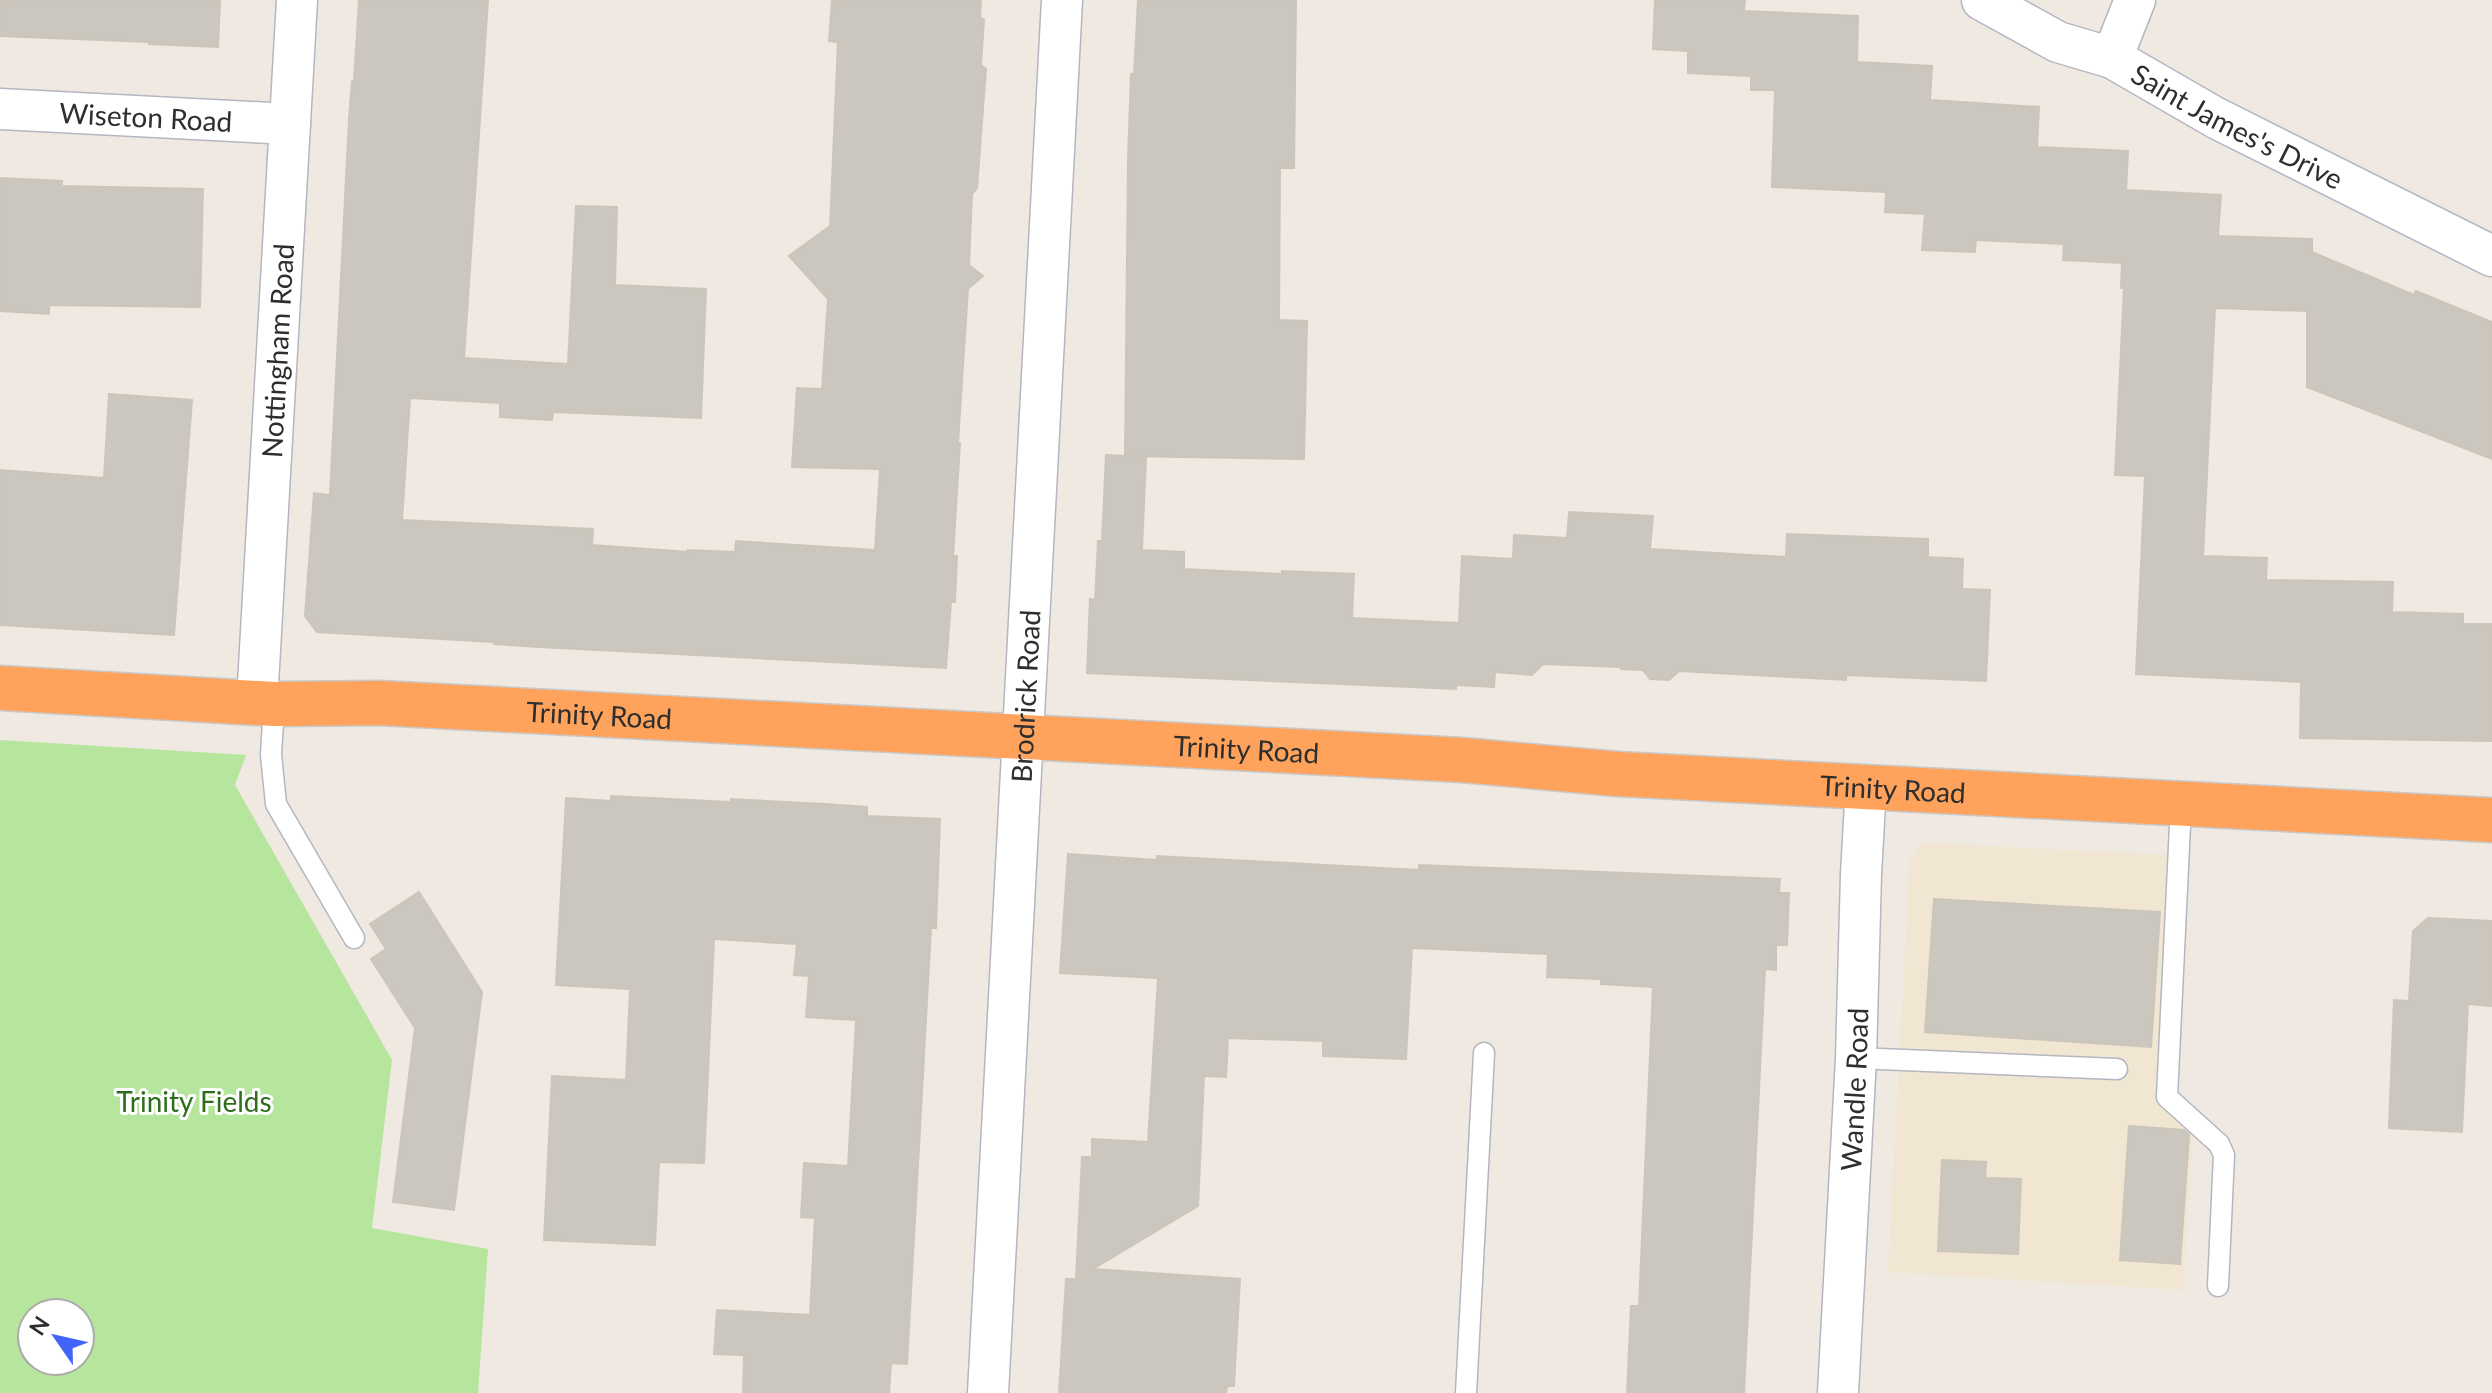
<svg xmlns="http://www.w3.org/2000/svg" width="2492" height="1393" font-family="Lato,sans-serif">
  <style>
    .education { fill: #f0e6d1 }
    .green { fill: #b6e59e; fill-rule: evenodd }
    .building { fill: #cbc7bf; stroke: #cbc5ba; stroke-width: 2 }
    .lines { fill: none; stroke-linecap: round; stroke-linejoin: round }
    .lane-casing { stroke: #b4b7c1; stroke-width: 23 }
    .street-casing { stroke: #b4b7c1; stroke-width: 43 }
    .highway-casing { stroke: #c9c9c9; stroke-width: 47 }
    .lane { stroke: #fff; stroke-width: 20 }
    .street { stroke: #fff; stroke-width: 40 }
    .highway { stroke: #ffa35c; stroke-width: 44 }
    .labels { text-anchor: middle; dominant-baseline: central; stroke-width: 6; stroke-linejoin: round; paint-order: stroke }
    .street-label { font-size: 28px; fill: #2e2e2e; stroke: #fff }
    .park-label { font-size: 28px; fill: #2c6e1b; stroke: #fff }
  </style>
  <rect width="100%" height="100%" fill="#efe9e1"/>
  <path class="education" d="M1927,843L2189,856L2176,1096L2193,1126L2183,1290L1888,1272L1910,859L1918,846Z"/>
  <path class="green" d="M0,740L246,755L235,785L392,1060L372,1228L488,1249L478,1393H0ZM32,1313H80V1361H32Z"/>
  <g class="building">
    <path d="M0,0H220L218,47L149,44V42L0,36Z"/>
    <path d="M359,0H488L464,358L568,364L576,206L617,207L615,285L706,289L701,418L553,412L552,420L500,417V403L410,398L402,520L593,529L592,545L689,552L688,550L735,552L736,541L875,550L880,469L792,467L797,388L822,389L828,299L789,256L830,226L838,42L829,41L832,0H981L980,17L984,20L981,65L986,69L977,188L972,194L969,265L983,276L968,289L958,443H960L953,556H957L955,602H951L946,668L539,647L494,644V642L317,632L305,616L314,493L330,495L349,119L352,81H354Z"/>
    <path d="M1138,0H1296L1294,168H1280L1279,320L1307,321L1304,459L1125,456L1128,159L1131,74H1134Z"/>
    <path d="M1655,0H1745L1744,11L1858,16L1857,62L1932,66L1930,100L2039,107L2037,147L2128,151L2126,190L2221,195L2218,236L2312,239V252L2414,295L2416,291L2492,322V459L2307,387V311L2215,308L2203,556L2267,558L2266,580L2393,582L2392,612L2463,614V624H2492V741L2300,738L2301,682L2136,674L2145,476L2115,475L2124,288H2121L2122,263L2063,260L2064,244L1976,240L1975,252L1922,250L1925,214L1885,212L1886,192L1772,187L1775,90H1751V76L1688,73V51L1653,49Z"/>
    <path d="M0,178L62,181V186L203,189L200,307L49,305V314L0,311Z"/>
    <path d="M109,394L192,400L174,635L0,625V470L104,478Z"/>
    <path d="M1106,455L1146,457L1142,550L1184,552V569L1282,574V571L1354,574L1352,618L1459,623L1462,556L1513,559L1514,535L1567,538L1569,512L1653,516L1650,549L1786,557L1787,534L1928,539V557L1963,559L1962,589L1990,590L1986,681L1846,675V680L1679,671L1669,680L1650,679L1643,670L1621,669V667L1543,664L1532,675L1495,672L1494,687L1456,685V689L1087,673L1090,599L1095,600L1098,541H1102Z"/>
    <path d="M611,796L730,802L731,799L825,804L867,807V816L940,819L936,928H931L907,1364L891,1363L889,1393H743L744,1355L714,1354L717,1310L810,1315L815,1218L801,1217L804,1163L848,1166L856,1020L806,1017L809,976L794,975L797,944L714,939L704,1163L659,1162L655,1245L544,1240L552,1076L626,1080L630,989L556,985L566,798L611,801Z"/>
    <path d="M1068,854L1157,860V856L1419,870V865L1780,879L1779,893H1789L1787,945H1776V970L1765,969L1744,1393H1627L1631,1306H1639L1653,987L1601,984V979L1547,977L1548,954L1412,948L1406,1059L1323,1056V1041L1228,1038L1226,1077L1204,1076L1198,1206L1093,1269L1240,1279L1234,1386H1227L1226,1393H1059L1066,1279H1076L1082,1157H1092V1139L1148,1142L1158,978L1060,973Z"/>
    <path d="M419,892L482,992L454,1210L393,1202L415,1028L371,959L386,949L370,924Z"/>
    <path d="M1934,899L2160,912L2151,1047L1925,1032Z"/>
    <path d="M2428,918L2492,921V1006L2468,1004L2462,1132L2389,1128L2394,1000L2409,1001L2413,931Z"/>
    <path d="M2129,1126L2184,1130L2189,1135L2180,1264L2120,1260Z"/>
    <path d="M1942,1160L1986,1162L1985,1178L2021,1179L2018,1254L1938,1251Z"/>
  </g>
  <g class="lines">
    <g class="lane-casing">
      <g id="lane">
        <path d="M274,704L271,755L276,804L354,938"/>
        <path d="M2181,804L2167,1097L2219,1144L2224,1155L2218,1286"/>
        <path d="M1856,1058L2117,1069"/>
        <path d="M1466,1393L1484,1053"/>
      </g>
    </g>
    <g class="street-casing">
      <g id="street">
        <path id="s1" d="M1982,0L2058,42L2112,58L2216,118L2492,256"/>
        <path d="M2112,58L2135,0"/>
        <path id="s2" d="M0,109L290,124"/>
        <path id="s3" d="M257,702L297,0"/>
        <path id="s4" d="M988,1393L1062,0"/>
        <path id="s5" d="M1838,1393L1856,1058L1861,874L1866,786"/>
      </g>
    </g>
    <g class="highway-casing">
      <g id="highway">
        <path id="s6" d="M0,688L274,704L380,703L1462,760L1618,774L2492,820"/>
      </g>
    </g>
    <use href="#lane" class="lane"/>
    <use href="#street" class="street"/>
    <use href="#highway" class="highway"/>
  </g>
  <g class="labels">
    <g class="street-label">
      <text stroke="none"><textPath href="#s2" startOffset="146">Wiseton Road</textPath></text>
      <text stroke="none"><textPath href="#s1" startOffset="286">Saint James's Drive</textPath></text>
      <text stroke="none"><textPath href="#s3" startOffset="352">Nottingham Road</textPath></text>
      <text stroke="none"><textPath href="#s4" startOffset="698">Brodrick Road</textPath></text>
      <text stroke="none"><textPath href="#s6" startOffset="600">Trinity Road</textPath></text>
      <text stroke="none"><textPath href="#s6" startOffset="1248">Trinity Road</textPath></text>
      <text stroke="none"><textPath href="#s6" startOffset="1896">Trinity Road</textPath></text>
      <text stroke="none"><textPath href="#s5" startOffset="304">Wandle Road</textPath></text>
    </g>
    <g class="park-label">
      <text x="194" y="1101">Trinity Fields</text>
    </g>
  </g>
  <g transform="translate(56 1337) rotate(304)"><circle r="38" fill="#ffffff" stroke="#ababab" stroke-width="2"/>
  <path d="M0-6L14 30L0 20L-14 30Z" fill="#4264fb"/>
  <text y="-12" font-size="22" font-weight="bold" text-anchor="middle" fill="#2e2e2e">N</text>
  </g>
</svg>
